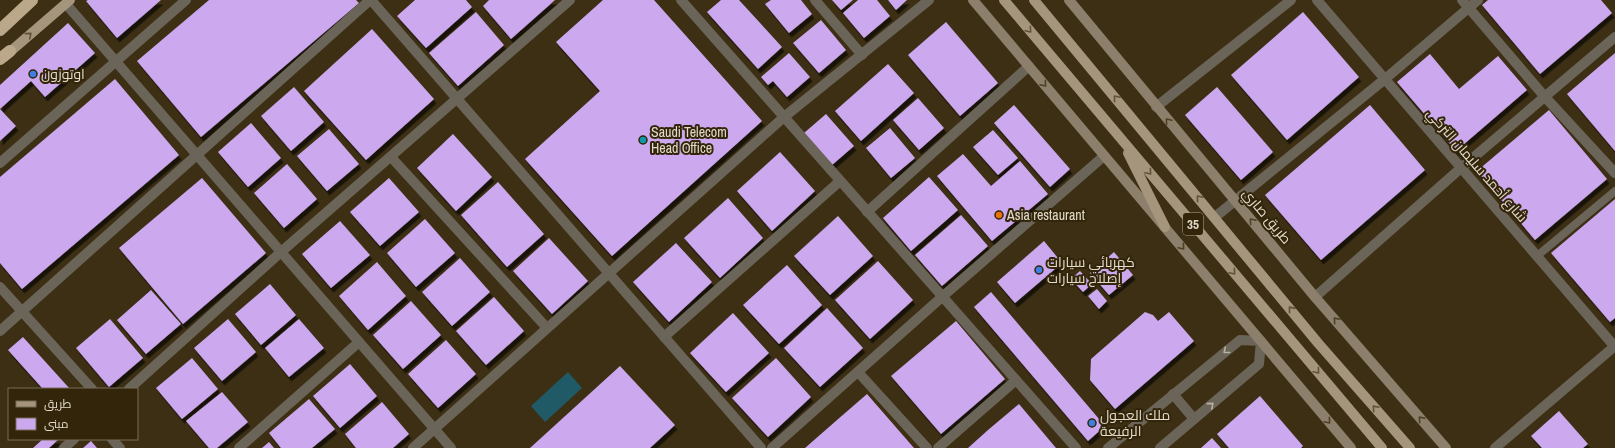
<svg xmlns="http://www.w3.org/2000/svg" width="1615" height="448" font-family="'Archivo Narrow',Cairo,sans-serif">
  <style>
    .water { fill: #205a67 }
    .building { fill: #cca8ee; filter: url(#shadow) }
    .lines { fill: none; stroke-linecap: round; stroke-linejoin: round }
    .service { stroke: #6b6458; stroke-width: 8 }
    .minor { stroke: #6b6458; stroke-width: 10 }
    .tertiary { stroke: #6b6458; stroke-width: 10 }
    .secondary { stroke: #8c806d; stroke-width: 10 }
    .primary { stroke: #a5957d; stroke-width: 10 }
    .motorway { stroke: #bba88b; stroke-width: 12 }
    .oneway { stroke: #605238 }
    .oneway2 { stroke: #4d4028 }
    .oneway3 { stroke: #b8b1a2 }
    .shop-dot { fill: #3f7fe0; stroke: #32250a; stroke-width: 1.5 }
    .culture-dot { fill: #0f9aa8; stroke: #32250a; stroke-width: 1.5 }
    .food-dot { fill: #e8710a; stroke: #32250a; stroke-width: 1.5 }
    .labels { text-anchor: middle; dominant-baseline: central; stroke-width: 4; stroke-linejoin: round; paint-order: stroke }
    .shield { fill: #32250a; stroke: #ada490; stroke-width: 1 }
    .shield-label { font-size: 13px; font-weight: bold; fill: #e2daca }
    .poi-label { font-size: 14px; fill: #e2daca; stroke: #32250a; text-anchor: start }
    .street-label { font-size: 14px; fill: #e2daca; stroke: #32250a }
  </style>
  <defs>
    <filter id="shadow"><feDropShadow dx="2.5" dy="4.5" stdDeviation="0" flood-color="#0009"/></filter>
  </defs>
  <rect width="100%" height="100%" fill="#3d2f14"/>
  <path class="water" d="M568,372L582,388L545,422L531,406Z"/>
  <g class="building">
    <path d="M88,0H161L117,38L86,1Z"/>
    <path d="M209,0H356L359,3L201,137L137,61Z"/>
    <path d="M415,0H466L472,7L426,48L397,16Z"/>
    <path d="M489,0H555L511,39L483,6Z"/>
    <path d="M603,0H654L762,121L612,256L525,159L600,91L556,42Z"/>
    <path d="M721,0H739L782,47L758,69L707,12Z"/>
    <path d="M771,0H801L812,14L789,33L765,4Z"/>
    <path d="M832,0H853L841,10Z"/>
    <path d="M858,0H877L890,16L864,38L843,13Z"/>
    <path d="M888,0H907L896,10Z"/>
    <path d="M1488,0H1601L1612,13L1540,74L1482,5Z"/>
    <path d="M476,12L504,45L458,86L429,53Z"/>
    <path d="M1303,12L1359,77L1287,140L1231,75Z"/>
    <path d="M821,20L846,50L819,73L793,43Z"/>
    <path d="M946,22L998,83L960,116L908,55Z"/>
    <path d="M68,23L95,53L45,97L31,81L0,109L16,126L0,141V85Z"/>
    <path d="M372,29L434,99L366,160L304,91Z"/>
    <path d="M789,53L810,77L787,97L773,81L768,85L761,77Z"/>
    <path d="M1615,53V151L1567,94Z"/>
    <path d="M1430,54L1459,89L1498,56L1527,90L1456,151L1397,82Z"/>
    <path d="M888,64L914,93L861,141L835,111Z"/>
    <path d="M115,79L179,155L22,289L0,263V177Z"/>
    <path d="M294,87L324,122L291,151L261,116Z"/>
    <path d="M1217,87L1273,152L1241,180L1185,115Z"/>
    <path d="M918,98L944,128L919,150L893,120Z"/>
    <path d="M1014,105L1070,169L1050,187L994,123Z"/>
    <path d="M1370,105L1425,170L1321,260L1265,195Z"/>
    <path d="M1549,110L1607,179L1535,240L1477,171Z"/>
    <path d="M826,114L854,146L832,165L804,133Z"/>
    <path d="M251,123L281,158L248,187L218,152Z"/>
    <path d="M890,128L915,158L891,178L866,148Z"/>
    <path d="M329,129L359,164L327,191L297,156Z"/>
    <path d="M993,130L1018,158L998,175L973,147Z"/>
    <path d="M453,134L492,177L456,211L417,168Z"/>
    <path d="M780,152L815,191L772,231L737,191Z"/>
    <path d="M963,154L991,186L1020,161L1048,194L992,241L937,176Z"/>
    <path d="M287,164L317,199L284,228L254,193Z"/>
    <path d="M929,177L958,210L911,251L883,218Z"/>
    <path d="M202,178L266,253L183,324L119,248Z"/>
    <path d="M389,178L419,212L380,246L350,212Z"/>
    <path d="M498,182L544,234L507,267L461,215Z"/>
    <path d="M728,198L763,238L720,278L684,238Z"/>
    <path d="M1615,199V318L1610,322L1551,253Z"/>
    <path d="M961,215L988,246L942,286L915,255Z"/>
    <path d="M838,216L873,256L830,295L794,256Z"/>
    <path d="M425,219L455,253L416,287L387,253Z"/>
    <path d="M340,221L370,255L331,288L302,254Z"/>
    <path d="M549,238L588,281L552,314L513,271Z"/>
    <path d="M1044,241L1062,263L1015,303L997,282Z"/>
    <path d="M676,243L712,282L669,322L633,282Z"/>
    <path d="M1114,252L1133,275L1109,295L1090,273Z"/>
    <path d="M460,258L490,292L452,326L422,292Z"/>
    <path d="M878,261L913,300L870,339L835,300Z"/>
    <path d="M377,262L406,296L368,330L339,296Z"/>
    <path d="M787,265L822,305L779,344L743,305Z"/>
    <path d="M1080,271L1092,284L1083,292L1071,279Z"/>
    <path d="M270,284L296,315L261,345L235,314Z"/>
    <path d="M1097,289L1107,301L1099,309L1088,296Z"/>
    <path d="M151,290L181,324L146,354L117,320Z"/>
    <path d="M991,292L1105,426L1088,441L974,307Z"/>
    <path d="M494,297L524,331L486,365L456,331Z"/>
    <path d="M411,301L441,335L403,369L373,335Z"/>
    <path d="M827,308L863,348L820,387L784,348Z"/>
    <path d="M1145,312L1153,315L1158,321L1169,312L1194,341L1115,409L1090,380L1091,359Z"/>
    <path d="M733,313L769,353L726,392L690,353Z"/>
    <path d="M110,319L143,358L109,387L76,348Z"/>
    <path d="M228,319L256,352L222,381L194,348Z"/>
    <path d="M299,319L324,348L289,377L265,348Z"/>
    <path d="M956,321L1005,379L941,434L891,376Z"/>
    <path d="M23,337L70,389H43L8,350Z"/>
    <path d="M446,340L476,374L438,408L408,374Z"/>
    <path d="M192,358L218,389L182,419L156,388Z"/>
    <path d="M776,358L811,397L768,437L732,398Z"/>
    <path d="M350,364L377,396L340,428L313,396Z"/>
    <path d="M620,366L675,425L650,448H530Z"/>
    <path d="M222,392L248,422L217,448H209L186,421Z"/>
    <path d="M867,394L914,448H805L837,420Z"/>
    <path d="M1260,396L1303,446L1301,448H1229L1217,434Z"/>
    <path d="M309,399L335,429L312,448H281L269,433Z"/>
    <path d="M382,402L409,434L393,448H356L345,434Z"/>
    <path d="M1019,404L1056,448H968L988,430Z"/>
    <path d="M1559,411L1588,444L1583,448H1542L1531,436Z"/>
    <path d="M1212,438L1221,448H1201Z"/>
    <path d="M43,439H59L49,448H33Z"/>
    <path d="M91,441L97,448H83Z"/>
    <path d="M269,442L274,448H262Z"/>
  </g>
  <g class="lines">
    <path class="service" d="M1537,256L1615,191"/>
    <g class="minor">
      <path d="M371,0L761,448"/>
      <path d="M681,0L1076,448"/>
      <path d="M815,0L862,55"/>
      <path d="M1317,0L1615,347"/>
      <path d="M1462,0L1545,97L1615,173"/>
      <path d="M66,4L451,448"/>
      <path d="M1156,107L1291,0"/>
      <path d="M391,157L547,328"/>
      <path d="M0,163L186,0"/>
      <path d="M867,212L1029,66"/>
      <path d="M1215,217L1385,79L1478,0"/>
      <path d="M0,287L92,389"/>
      <path d="M1315,297L1461,168L1615,37"/>
      <path d="M0,331L370,0"/>
      <path d="M664,337L840,181"/>
      <path d="M858,372L927,448"/>
      <path d="M129,389L281,252L570,0"/>
      <path d="M112,439L120,448"/>
      <path d="M64,448L74,439"/>
      <path d="M239,448L359,342"/>
      <path d="M413,448L784,117L929,0"/>
      <path d="M772,448L942,297L1104,156"/>
      <path d="M938,448L1016,380"/>
      <path d="M1495,448L1615,346"/>
    </g>
    <g class="tertiary">
      <path d="M1173,394L1194,419"/>
      <path d="M1108,448L1240,340L1261,341L1259,364L1160,448"/>
    </g>
    <g class="secondary">
      <path d="M973,0L1351,448"/>
      <path d="M1069,0L1315,297L1446,448"/>
    </g>
    <g class="primary">
      <path d="M1004,0L1382,448"/>
      <path d="M1034,0L1318,343L1410,448"/>
      <path d="M4,57L70,0"/>
      <path d="M1128,153L1165,227"/>
    </g>
    <g class="motorway">
      <path d="M0,30L32,0"/>
      <path d="M0,59L10,51"/>
    </g>
  </g>
  <defs><path id="oneway-chevron" d="M-2-3.5L2.5 0L-2 3.5" fill="none" stroke-width="1.6" stroke-linecap="round" stroke-linejoin="round"/></defs>
  <g class="oneway">
    <use href="#oneway-chevron" transform="translate(1029 30) rotate(50)"/>
    <use href="#oneway-chevron" transform="translate(29 35) rotate(-41)"/>
    <use href="#oneway-chevron" transform="translate(1116 98) rotate(-130)"/>
    <use href="#oneway-chevron" transform="translate(1149 172) rotate(50)"/>
    <use href="#oneway-chevron" transform="translate(1199 198) rotate(-130)"/>
    <use href="#oneway-chevron" transform="translate(1233 272) rotate(50)"/>
    <use href="#oneway-chevron" transform="translate(1291 309) rotate(-129)"/>
    <use href="#oneway-chevron" transform="translate(1317 371) rotate(50)"/>
    <use href="#oneway-chevron" transform="translate(1375 408) rotate(-131)"/>
  </g>
  <g class="oneway2">
    <use href="#oneway-chevron" transform="translate(1044 84) rotate(50)"/>
    <use href="#oneway-chevron" transform="translate(1168 121) rotate(-130)"/>
    <use href="#oneway-chevron" transform="translate(1252 221) rotate(-130)"/>
    <use href="#oneway-chevron" transform="translate(1182 247) rotate(50)"/>
    <use href="#oneway-chevron" transform="translate(1336 320) rotate(-131)"/>
    <use href="#oneway-chevron" transform="translate(1421 419) rotate(-131)"/>
    <use href="#oneway-chevron" transform="translate(1328 421) rotate(50)"/>
  </g>
  <g class="oneway3">
    <use href="#oneway-chevron" transform="translate(1226 351) rotate(141)"/>
    <use href="#oneway-chevron" transform="translate(1211 405) rotate(-40)"/>
  </g>
  <g class="shop-dot">
    <circle cx="33" cy="74" r="4"/>
    <circle cx="1039" cy="270" r="4"/>
    <circle cx="1092" cy="423" r="4"/>
  </g>
  <circle class="culture-dot" cx="643" cy="140" r="4"/>
  <circle class="food-dot" cx="999" cy="215" r="4"/>
  <g class="labels">
    <rect class="shield" x="1183" y="213" width="20" height="22" rx="3"/>
    <g class="shield-label">
      <text x="1193" y="224">35</text>
    </g>
    <g class="poi-label">
      <text x="41" y="74">اوتوزون</text>
      <text x="651" y="132">Saudi Telecom<tspan x="651" dy="16">Head Office</tspan></text>
      <text x="1007" y="215">Asia restaurant</text>
      <text x="1047" y="262">كهربائي سيارات<tspan x="1047" dy="16">إصلاح سيارات</tspan></text>
      <text x="1100" y="415">ملك العجول<tspan x="1100" dy="16">الرفيعة</tspan></text>
    </g>
    <g class="street-label">
      <text transform="translate(1477 165) rotate(49)">شارع أحمد سليمان التركي</text>
      <text transform="translate(1267 216) rotate(50)">طريق صاري</text>
    </g>
  </g>
  <rect x="8" y="388" width="130" height="52" fill="#32250a" stroke="#786d57"/>
  <rect x="16" y="401" width="20" height="6" fill="#a5957d" stroke="#786d57"/>
  <text x="44" y="408" font-size="12" fill="#e2daca">طريق</text>
  <rect x="16" y="418" width="20" height="12" fill="#cca8ee" stroke="#786d57"/>
  <text x="44" y="428" font-size="12" fill="#e2daca">مبنى</text>
</svg>
